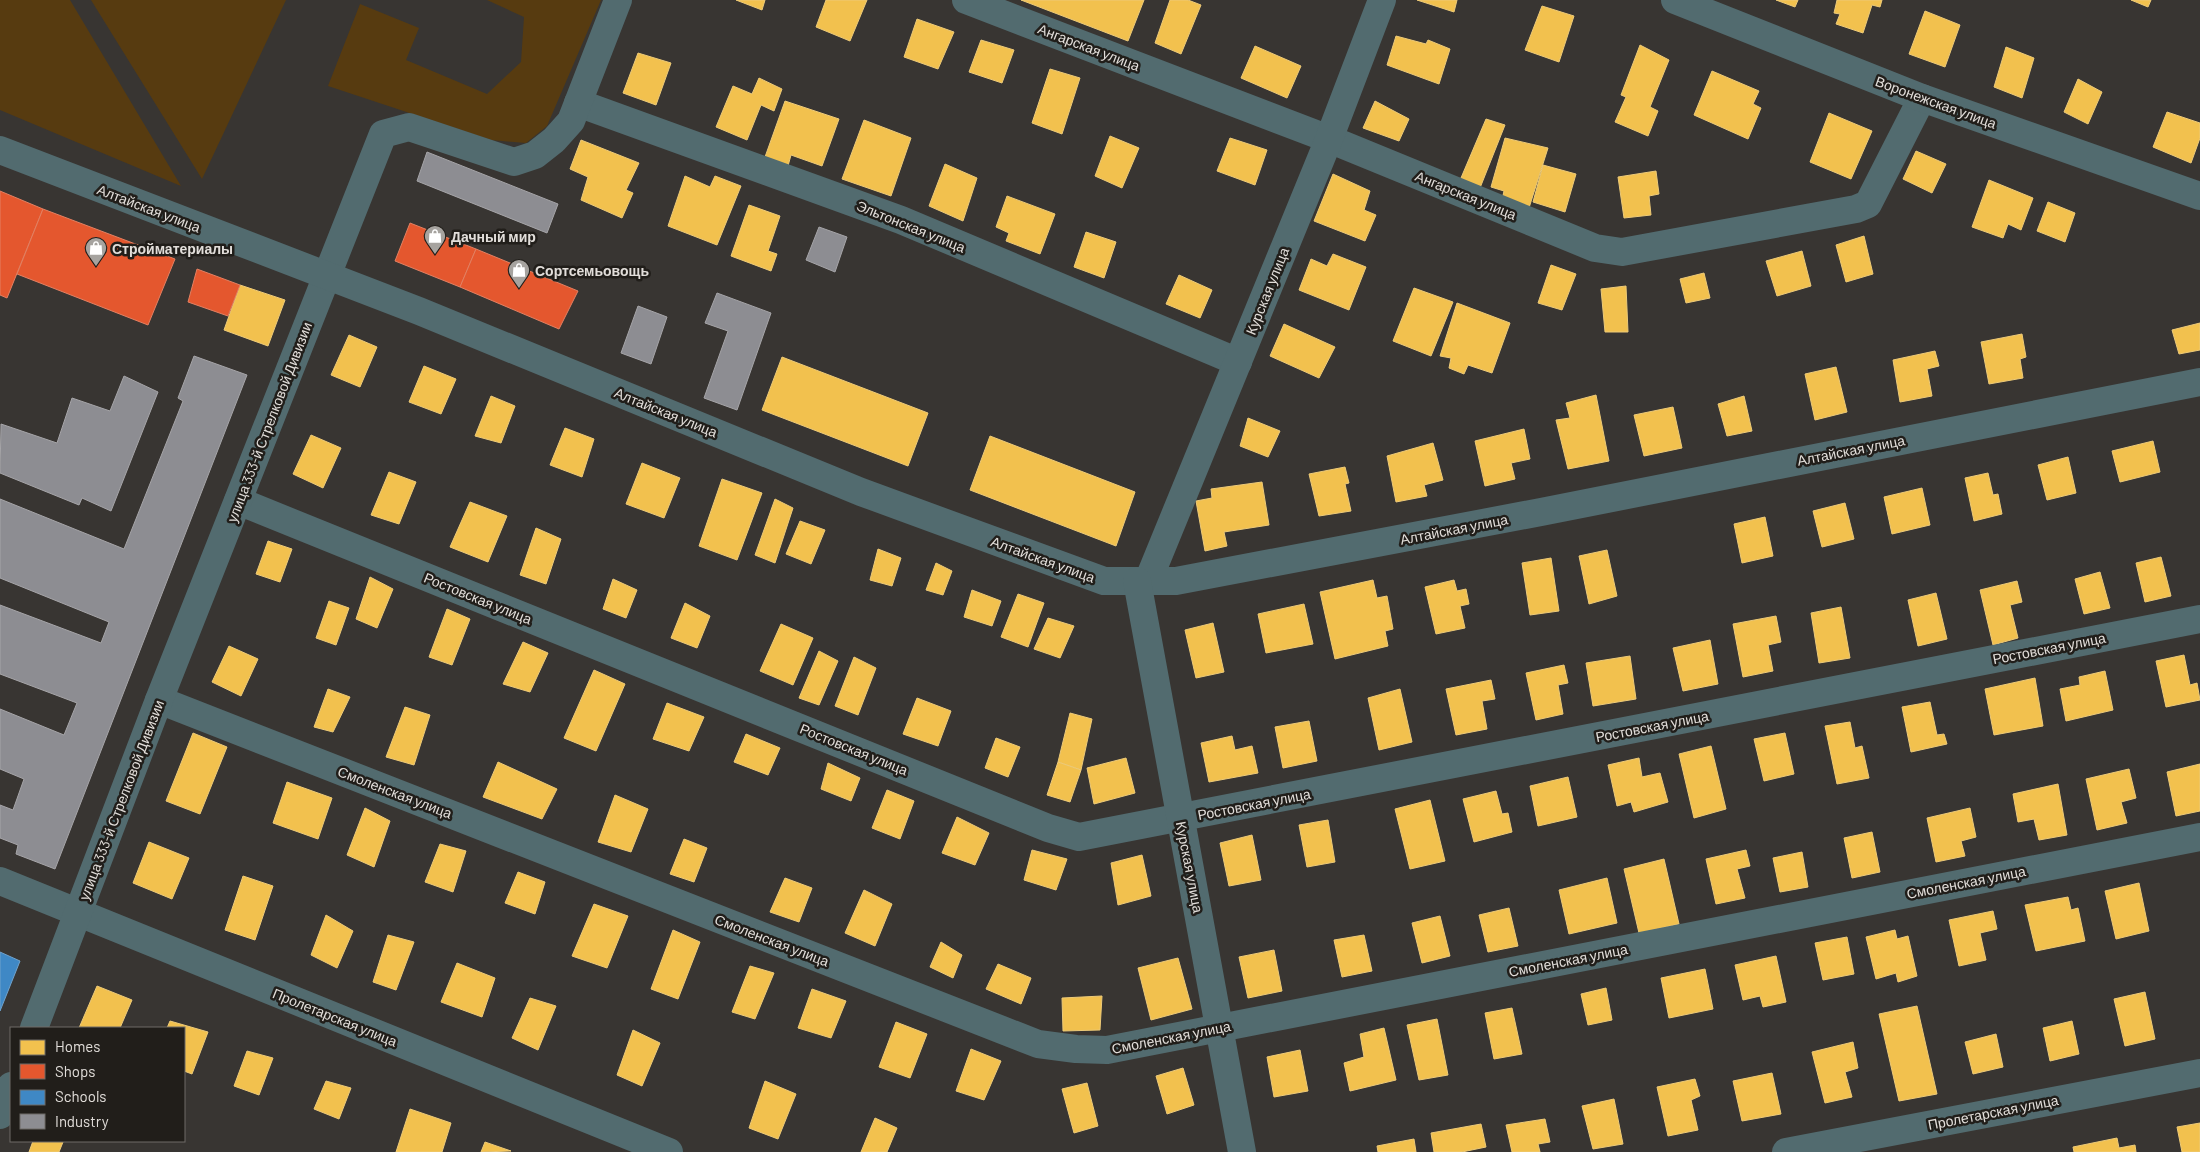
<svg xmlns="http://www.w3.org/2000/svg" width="2200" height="1152" font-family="Barlow,sans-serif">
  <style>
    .green { fill: #573b10 }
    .homes { fill: #f2c14e; stroke: #edca78 }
    .shops { fill: #e4572e; stroke: #e38062 }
    .schools { fill: #3f88c5; stroke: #70a2cb }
    .industry { fill: #8d8d92; stroke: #a6a5a8 }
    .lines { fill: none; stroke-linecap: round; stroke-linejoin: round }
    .minor { stroke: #526b6f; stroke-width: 28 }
    .tertiary { stroke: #526b6f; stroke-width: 28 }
    .labels { text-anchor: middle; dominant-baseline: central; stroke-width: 5; stroke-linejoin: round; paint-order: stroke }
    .street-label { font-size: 14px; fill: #e2deda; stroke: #211e1a }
    .poi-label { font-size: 14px; font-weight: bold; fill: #e2deda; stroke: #211e1a; text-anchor: start }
  </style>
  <rect width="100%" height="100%" fill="#383532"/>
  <g class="green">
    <path d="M0,0H70L181,186L0,110Z"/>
    <path d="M91,0H286L202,179Z"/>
    <path d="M487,0H601L547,126L526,143L491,140L328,86L360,4L419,28L406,60L487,94L521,62L524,17Z"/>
  </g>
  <g class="homes">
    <path d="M736,0H765L762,10Z"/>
    <path d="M826,0H867L850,41L816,27Z"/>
    <path d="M1021,0H1144L1128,41Z"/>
    <path d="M1170,0H1188L1201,5L1181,54L1155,43Z"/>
    <path d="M1417,0H1457L1454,12Z"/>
    <path d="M1776,0H1798L1795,7Z"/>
    <path d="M1837,0H1882L1880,7L1872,5L1863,33L1836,24L1840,14L1834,13Z"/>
    <path d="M2131,0H2151L2148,7Z"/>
    <path d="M1542,6L1574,16L1559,62L1525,50Z"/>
    <path d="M1925,11L1960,25L1945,67L1909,54Z"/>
    <path d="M917,19L954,32L938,69L904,57Z"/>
    <path d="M1396,36L1426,44L1428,40L1450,49L1439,84L1387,65Z"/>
    <path d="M981,40L1014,50L1002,83L969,72Z"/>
    <path d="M1640,45L1669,60L1650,107L1658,111L1648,136L1615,122L1626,97L1621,95Z"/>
    <path d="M1255,46L1301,66L1287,98L1241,78Z"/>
    <path d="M2006,47L2034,58L2022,98L1994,87Z"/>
    <path d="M638,53L671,63L656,105L623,93Z"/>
    <path d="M1050,69L1080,78L1062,134L1032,123Z"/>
    <path d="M1712,71L1759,91L1753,104L1761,108L1748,139L1694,115Z"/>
    <path d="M759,78L782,89L774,111L761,105L747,140L716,127L733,86L752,94Z"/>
    <path d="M2078,79L2102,92L2088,124L2064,112Z"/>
    <path d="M785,101L839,119L822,166L791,155L788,166L765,157Z"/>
    <path d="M1375,101L1409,119L1399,141L1363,128Z"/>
    <path d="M2167,112L2200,123V138L2191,163L2153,147Z"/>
    <path d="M1829,113L1872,131L1851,179L1810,162Z"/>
    <path d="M1486,119L1505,125L1478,193L1458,185Z"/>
    <path d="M864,120L911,138L891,196L842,179Z"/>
    <path d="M1110,136L1139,148L1122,188L1095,176Z"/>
    <path d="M1230,138L1267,150L1255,185L1217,171Z"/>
    <path d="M1505,138L1548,148L1528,211L1501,204L1504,191L1491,187Z"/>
    <path d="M581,140L639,163L626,190L633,193L622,218L581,200L588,177L570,169Z"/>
    <path d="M1916,151L1946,164L1932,193L1903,179Z"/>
    <path d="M945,164L977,178L963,221L929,206Z"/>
    <path d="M1543,165L1576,174L1565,212L1533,202Z"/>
    <path d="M1656,171L1659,194L1649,196L1651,215L1624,218L1618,177Z"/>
    <path d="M1333,174L1370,191L1364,210L1376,215L1365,241L1314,221Z"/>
    <path d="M685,176L710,187L715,176L741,186L717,245L668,226Z"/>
    <path d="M1989,180L2033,198L2021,230L2008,224L2003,238L1972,227Z"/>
    <path d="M1007,196L1055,214L1040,254L1006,241L1009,233L996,227Z"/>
    <path d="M2048,202L2075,213L2065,242L2037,231Z"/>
    <path d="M749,205L780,216L768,251L777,254L771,271L731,256Z"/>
    <path d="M1086,232L1116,242L1104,278L1074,267Z"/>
    <path d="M1864,236L1873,274L1846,282L1836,245Z"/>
    <path d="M1802,251L1811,286L1777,296L1766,261Z"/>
    <path d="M1333,254L1366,267L1349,310L1299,290L1311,259L1327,266Z"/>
    <path d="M1551,265L1576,274L1562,310L1538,303Z"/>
    <path d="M1704,273L1710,298L1686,303L1680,279Z"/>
    <path d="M1179,275L1212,290L1200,318L1166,304Z"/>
    <path d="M240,285L285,300L268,346L224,330Z"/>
    <path d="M1626,286L1628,332H1605L1601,289Z"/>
    <path d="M1414,288L1453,302L1431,356L1393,341Z"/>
    <path d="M1457,303L1510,323L1492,373L1468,365L1464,374L1449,368L1451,358L1440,356Z"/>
    <path d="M2200,323V350L2179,354L2172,330Z"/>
    <path d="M1284,324L1335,347L1319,378L1270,356Z"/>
    <path d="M2022,334L2026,357L2020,359L2023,378L1989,384L1981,342Z"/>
    <path d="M349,335L377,347L360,387L331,375Z"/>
    <path d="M1935,351L1939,366L1927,369L1932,396L1900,402L1893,360Z"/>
    <path d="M782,357L928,413L908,466L762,410Z"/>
    <path d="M424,366L456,379L441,414L409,402Z"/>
    <path d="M1836,367L1847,412L1815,420L1805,374Z"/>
    <path d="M1596,395L1609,461L1568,469L1556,420L1570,418L1566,403Z"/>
    <path d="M491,396L515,406L501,443L475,436Z"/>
    <path d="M1744,396L1752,431L1727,436L1718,404Z"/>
    <path d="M1673,407L1682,448L1644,456L1634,415Z"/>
    <path d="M1248,418L1280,431L1268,457L1240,446Z"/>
    <path d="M565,428L594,439L582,477L550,465Z"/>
    <path d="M1524,429L1530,459L1511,463L1515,479L1485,486L1475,441Z"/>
    <path d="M311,435L341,448L323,488L293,474Z"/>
    <path d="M990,436L1135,492L1116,546L970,490Z"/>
    <path d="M2153,441L2160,472L2120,482L2112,451Z"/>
    <path d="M1433,443L1443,480L1424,485L1427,496L1396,502L1387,456Z"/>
    <path d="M2068,457L2076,493L2047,500L2038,465Z"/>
    <path d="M642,463L680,478L664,518L626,504Z"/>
    <path d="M1345,467L1349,483L1345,484L1351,511L1319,516L1309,474Z"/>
    <path d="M389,472L416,482L399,524L371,515Z"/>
    <path d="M1988,473L1993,495L1998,494L2002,514L1974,521L1965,478Z"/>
    <path d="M722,479L762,493L737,560L699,546Z"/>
    <path d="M1262,482L1269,525L1224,532L1227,546L1205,551L1196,501L1212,498L1211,489Z"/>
    <path d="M1922,488L1930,525L1892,534L1884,497Z"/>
    <path d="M775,499L793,508L775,563L755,555Z"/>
    <path d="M470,502L507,516L488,562L450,547Z"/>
    <path d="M1845,503L1854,539L1822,547L1813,511Z"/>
    <path d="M1765,517L1773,556L1742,563L1734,524Z"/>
    <path d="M800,521L825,530L811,564L786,554Z"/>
    <path d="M536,528L561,539L546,584L520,575Z"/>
    <path d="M268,541L292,549L280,582L256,574Z"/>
    <path d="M878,549L901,558L892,586L870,580Z"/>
    <path d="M1607,550L1617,596L1589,604L1579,556Z"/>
    <path d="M2161,557L2171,596L2145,602L2136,563Z"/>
    <path d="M1551,558L1559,611L1530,615L1522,563Z"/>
    <path d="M936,563L952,571L943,595L926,590Z"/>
    <path d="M2100,572L2110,608L2084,614L2075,579Z"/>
    <path d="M370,577L393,589L377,628L356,619Z"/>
    <path d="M613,579L637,590L626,618L603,609Z"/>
    <path d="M1373,580L1377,598L1387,596L1393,629L1385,631L1388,646L1335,659L1320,592Z"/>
    <path d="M1454,580L1457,591L1466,589L1469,604L1460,606L1465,628L1436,634L1425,587Z"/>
    <path d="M2017,581L2022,602L2010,605L2018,638L1993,645L1980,590Z"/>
    <path d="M972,590L1001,601L992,626L964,617Z"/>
    <path d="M1936,593L1947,639L1918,646L1908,600Z"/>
    <path d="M1018,594L1044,603L1028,647L1001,637Z"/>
    <path d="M329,601L349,608L336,645L316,638Z"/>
    <path d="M685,603L710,616L697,648L671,638Z"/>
    <path d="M1304,604L1313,644L1266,653L1258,614Z"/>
    <path d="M1841,607L1850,658L1819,663L1811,613Z"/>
    <path d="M447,609L470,619L452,665L429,657Z"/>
    <path d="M1776,616L1781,642L1768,645L1773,671L1743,677L1733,624Z"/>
    <path d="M1048,618L1074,626L1060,658L1034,649Z"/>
    <path d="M1213,623L1224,672L1196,678L1185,630Z"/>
    <path d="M781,624L813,638L793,685L760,671Z"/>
    <path d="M1710,640L1718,684L1683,691L1673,648Z"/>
    <path d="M523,642L548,653L530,692L503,684Z"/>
    <path d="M229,646L258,659L241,696L212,682Z"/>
    <path d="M819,651L838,661L819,705L799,698Z"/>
    <path d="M2184,655L2190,685L2197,683L2200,700L2166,707L2156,661Z"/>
    <path d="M1630,656L1636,699L1593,706L1586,663Z"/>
    <path d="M854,657L876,668L858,715L835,706Z"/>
    <path d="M1564,665L1568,683L1558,685L1563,714L1536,720L1526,673Z"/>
    <path d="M594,670L625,684L596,751L564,738Z"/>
    <path d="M2105,671L2113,710L2066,721L2060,689L2080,685L2079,677Z"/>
    <path d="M2035,678L2043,726L1994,735L1985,689Z"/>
    <path d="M1491,680L1495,699L1482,701L1487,729L1456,735L1446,689Z"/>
    <path d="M328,689L350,697L333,732L314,727Z"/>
    <path d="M1400,689L1412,742L1379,750L1368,698Z"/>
    <path d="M917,698L951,711L938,746L903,734Z"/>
    <path d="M1930,702L1937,735L1944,734L1947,744L1911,752L1902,707Z"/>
    <path d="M667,703L704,717L689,751L653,739Z"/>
    <path d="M405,707L430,715L414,765L386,757Z"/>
    <path d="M1070,713L1092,719L1081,770L1058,762Z"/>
    <path d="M1309,721L1317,761L1283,768L1275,727Z"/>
    <path d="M1850,722L1855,748L1862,746L1869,778L1837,784L1825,726Z"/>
    <path d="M193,733L227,747L200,814L166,801Z"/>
    <path d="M1785,733L1794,774L1764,781L1754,739Z"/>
    <path d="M746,734L780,748L768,775L734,762Z"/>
    <path d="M1232,736L1235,750L1252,746L1258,773L1209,782L1201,743Z"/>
    <path d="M996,738L1020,747L1008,777L985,768Z"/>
    <path d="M1711,746L1726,809L1694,818L1679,754Z"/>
    <path d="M1126,758L1135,793L1094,804L1087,768Z"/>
    <path d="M1639,758L1642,777L1660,773L1668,802L1634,812L1631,802L1617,806L1608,765Z"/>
    <path d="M498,762L557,789L542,819L483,797Z"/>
    <path d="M1058,762L1081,770L1070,802L1047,795Z"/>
    <path d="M828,763L860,778L851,801L821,789Z"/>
    <path d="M2200,764V811L2176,816L2167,772Z"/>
    <path d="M2129,769L2136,798L2121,802L2127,823L2097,830L2086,779Z"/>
    <path d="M1568,777L1577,817L1538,826L1530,786Z"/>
    <path d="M287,782L332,798L318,839L273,823Z"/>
    <path d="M2058,784L2067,835L2039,840L2034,819L2018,822L2013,794Z"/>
    <path d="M887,790L914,801L900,839L872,828Z"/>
    <path d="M1496,791L1502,814L1508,813L1512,832L1474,842L1463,799Z"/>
    <path d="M615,795L648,809L631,852L598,842Z"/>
    <path d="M1430,800L1445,861L1410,869L1395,809Z"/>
    <path d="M365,808L390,821L374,867L347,855Z"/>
    <path d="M1970,808L1976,837L1961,841L1965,856L1936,862L1927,818Z"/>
    <path d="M957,817L989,833L975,865L942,853Z"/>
    <path d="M1328,820L1335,862L1307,867L1299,825Z"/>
    <path d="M1872,832L1880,872L1852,878L1844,838Z"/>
    <path d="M1252,835L1261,880L1229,886L1220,843Z"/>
    <path d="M684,839L707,848L694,882L670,874Z"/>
    <path d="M149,842L189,858L172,899L133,883Z"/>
    <path d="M440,844L466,851L453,892L425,882Z"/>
    <path d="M1032,850L1067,859L1056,890L1024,880Z"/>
    <path d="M1746,850L1750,866L1737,869L1745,898L1716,904L1706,859Z"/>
    <path d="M1802,852L1808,887L1780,892L1773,858Z"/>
    <path d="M1142,855L1151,896L1118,905L1111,863Z"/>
    <path d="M1664,859L1679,924L1639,933L1624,869Z"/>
    <path d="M518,872L545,882L535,914L505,903Z"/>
    <path d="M243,876L273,886L255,940L225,930Z"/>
    <path d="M785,878L812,888L799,922L770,912Z"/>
    <path d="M1607,878L1617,923L1569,934L1559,890Z"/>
    <path d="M2139,883L2149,931L2116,939L2105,891Z"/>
    <path d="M864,890L892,904L875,946L845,933Z"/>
    <path d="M2068,897L2071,910L2078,908L2085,941L2036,951L2025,905Z"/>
    <path d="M594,904L628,916L607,968L572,956Z"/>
    <path d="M1509,908L1518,946L1488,952L1479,915Z"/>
    <path d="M1993,911L1997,929L1980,933L1986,960L1959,966L1949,920Z"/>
    <path d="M326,915L353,931L337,968L311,955Z"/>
    <path d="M1440,916L1450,956L1422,963L1412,923Z"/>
    <path d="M673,930L700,942L678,999L651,989Z"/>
    <path d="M1895,930L1897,939L1908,936L1917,976L1898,982L1896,973L1876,979L1866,937Z"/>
    <path d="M388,935L414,942L396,990L373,982Z"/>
    <path d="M1364,935L1372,971L1342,977L1334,940Z"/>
    <path d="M1847,937L1854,974L1823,980L1815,943Z"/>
    <path d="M941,942L962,955L953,978L930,967Z"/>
    <path d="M1274,950L1282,991L1248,998L1239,957Z"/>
    <path d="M1776,956L1786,1002L1763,1007L1760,996L1743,1000L1735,965Z"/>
    <path d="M1178,958L1192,1009L1151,1020L1138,968Z"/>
    <path d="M457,963L495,978L482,1017L441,1002Z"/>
    <path d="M998,964L1031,978L1021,1004L986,989Z"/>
    <path d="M750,966L774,973L755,1019L732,1012Z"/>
    <path d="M1705,969L1713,1009L1669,1018L1661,978Z"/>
    <path d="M97,986L132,1000L120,1028H79Z"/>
    <path d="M1606,988L1612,1020L1588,1025L1581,994Z"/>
    <path d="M812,989L846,1001L831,1038L798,1028Z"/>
    <path d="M2145,992L2155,1039L2125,1046L2114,999Z"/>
    <path d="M1102,996L1100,1030L1063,1031L1062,998Z"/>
    <path d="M530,998L556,1006L538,1050L512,1038Z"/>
    <path d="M1917,1006L1937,1094L1899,1101L1879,1014Z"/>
    <path d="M1512,1008L1522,1054L1494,1059L1485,1013Z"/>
    <path d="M1437,1019L1448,1075L1419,1080L1407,1025Z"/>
    <path d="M170,1021L208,1032L192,1074L184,1071V1028H167Z"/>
    <path d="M2072,1021L2079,1054L2050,1061L2043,1028Z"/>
    <path d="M896,1022L927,1034L910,1078L879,1067Z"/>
    <path d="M1384,1028L1396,1080L1350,1091L1344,1063L1364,1057L1360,1034Z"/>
    <path d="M633,1030L660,1043L642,1086L617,1075Z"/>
    <path d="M1996,1034L2003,1067L1973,1074L1965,1042Z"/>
    <path d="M1853,1042L1858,1068L1845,1072L1852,1097L1825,1103L1812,1052Z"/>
    <path d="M971,1049L1001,1061L984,1100L956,1091Z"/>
    <path d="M1300,1050L1308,1091L1274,1097L1267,1057Z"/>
    <path d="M247,1051L273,1058L259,1095L234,1086Z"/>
    <path d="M1183,1068L1194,1105L1167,1114L1156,1076Z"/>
    <path d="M1772,1073L1781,1114L1742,1121L1733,1081Z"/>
    <path d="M1695,1079L1700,1096L1691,1100L1698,1130L1668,1136L1657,1087Z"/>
    <path d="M326,1081L351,1088L339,1119L314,1109Z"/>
    <path d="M765,1081L796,1094L778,1139L749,1128Z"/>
    <path d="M1087,1083L1098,1126L1074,1133L1062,1089Z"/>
    <path d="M1614,1099L1623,1144L1593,1149L1582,1106Z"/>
    <path d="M410,1109L451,1123L442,1152H396Z"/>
    <path d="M875,1118L897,1128L887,1152H861Z"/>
    <path d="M1545,1119L1550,1142L1538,1144L1540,1152H1512L1506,1125Z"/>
    <path d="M2200,1123V1152H2182L2177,1127Z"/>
    <path d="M1481,1124L1486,1147L1462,1152H1434L1431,1133Z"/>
    <path d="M2117,1138L2119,1148L2135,1145L2136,1152H2074L2073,1147Z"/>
    <path d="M1414,1139L1416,1152H1378L1377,1146Z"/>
    <path d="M33,1141H59L63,1142L59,1152H29Z"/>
    <path d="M485,1142L511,1151L481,1152Z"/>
  </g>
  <g class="shops">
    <path d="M0,191L43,209L7,298L0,295Z"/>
    <path d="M43,209L175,259L148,325L17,274Z"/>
    <path d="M410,223L476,249L460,287L395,261Z"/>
    <path d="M476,249L578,291L559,329L460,287Z"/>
    <path d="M197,269L240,285L228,316L188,302Z"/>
  </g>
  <path class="schools" d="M0,952L20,961L0,1011Z"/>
  <g class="industry">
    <path d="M427,152L558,204L547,233L417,181Z"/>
    <path d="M819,227L847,237L835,272L806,260Z"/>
    <path d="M717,293L771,313L737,410L704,398L728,331L705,323Z"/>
    <path d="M638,306L667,317L651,364L621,353Z"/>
    <path d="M194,356L247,375L55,869L16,854L18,845L0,838V805L13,810L24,779L0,769V709L64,735L77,703L0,674V605L101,643L109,622L0,578V499L124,549L183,401L178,398Z"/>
    <path d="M124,376L158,392L111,511L82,498L79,505L0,473L1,424L57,443L72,398L110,411Z"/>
  </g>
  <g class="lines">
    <g class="minor">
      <path d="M966,0L1329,139L1595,248L1622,252L1856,209L1868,204L1922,98"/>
      <path d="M1675,0L1922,98L2200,196"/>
      <path d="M578,103L901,220L1238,362"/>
      <path d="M238,501L1048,828L1079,837L2200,619"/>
      <path d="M1148,581L1329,139L1382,0"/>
      <path d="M159,700L1038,1044L1076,1049L1107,1050L2200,837"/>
      <path d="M0,881L669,1152"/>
      <path d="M34,1028L159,700L383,134L409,127L514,162L535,155L554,140L571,121L618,0"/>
      <path d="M0,1115L11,1086"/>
      <path d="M1786,1152L2200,1073"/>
    </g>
    <g class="tertiary">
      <path d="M0,150L419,311L861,492L1104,581H1176L1541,512L2200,382"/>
      <path d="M1137,581L1242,1152"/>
    </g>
  </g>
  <defs>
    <g id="shop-pin" transform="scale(1.125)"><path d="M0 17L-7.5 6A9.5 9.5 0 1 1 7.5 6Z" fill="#a6a39f" stroke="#211e1a"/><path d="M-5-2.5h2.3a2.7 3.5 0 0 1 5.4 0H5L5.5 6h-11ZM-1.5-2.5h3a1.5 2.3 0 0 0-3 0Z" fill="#fff"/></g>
  </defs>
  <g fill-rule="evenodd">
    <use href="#shop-pin" x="435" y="236"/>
    <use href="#shop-pin" x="96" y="248"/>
    <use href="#shop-pin" x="519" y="270"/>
  </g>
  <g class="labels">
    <g class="street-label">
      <text transform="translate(1089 47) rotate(21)">Ангарская улица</text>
      <text transform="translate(1936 102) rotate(20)">Воронежская улица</text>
      <text transform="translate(1466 195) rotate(22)">Ангарская улица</text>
      <text transform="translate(149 208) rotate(21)">Алтайская улица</text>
      <text transform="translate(911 226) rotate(22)">Эльтонская улица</text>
      <text transform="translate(1267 291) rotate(-68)">Курская улица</text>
      <text transform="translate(666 412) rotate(22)">Алтайская улица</text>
      <text transform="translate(269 422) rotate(-69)">улица 333-й Стрелковой Дивизии</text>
      <text transform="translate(1851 450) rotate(-11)">Алтайская улица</text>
      <text transform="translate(1454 529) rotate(-11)">Алтайская улица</text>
      <text transform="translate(1043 559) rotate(20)">Алтайская улица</text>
      <text transform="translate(478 598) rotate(22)">Ростовская улица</text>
      <text transform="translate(2049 648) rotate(-11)">Ростовская улица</text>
      <text transform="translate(1652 726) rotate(-11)">Ростовская улица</text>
      <text transform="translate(854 749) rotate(22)">Ростовская улица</text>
      <text transform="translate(395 792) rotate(21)">Смоленская улица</text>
      <text transform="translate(121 800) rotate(-69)">улица 333-й Стрелковой Дивизии</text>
      <text transform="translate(1254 804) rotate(-11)">Ростовская улица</text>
      <text transform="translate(1190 867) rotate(79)">Курская улица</text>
      <text transform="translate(1966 882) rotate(-11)">Смоленская улица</text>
      <text transform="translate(772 940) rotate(21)">Смоленская улица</text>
      <text transform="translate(1568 960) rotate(-11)">Смоленская улица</text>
      <text transform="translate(335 1017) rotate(22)">Пролетарская улица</text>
      <text transform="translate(1171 1037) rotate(-11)">Смоленская улица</text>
      <text transform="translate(1993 1112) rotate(-11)">Пролетарская улица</text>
    </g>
    <g class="poi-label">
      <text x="451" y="236">Дачный мир</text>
      <text x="112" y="248">Стройматериалы</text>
      <text x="535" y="270">Сортсемьовощь</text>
    </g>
  </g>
  <rect x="10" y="1027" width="175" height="115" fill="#211e1a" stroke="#6e6b67"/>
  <rect x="20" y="1040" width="25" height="15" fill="#f2c14e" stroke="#6e6b67"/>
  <text x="55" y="1052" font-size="15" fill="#e2deda">Homes</text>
  <rect x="20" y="1064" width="25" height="15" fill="#e4572e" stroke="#6e6b67"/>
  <text x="55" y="1077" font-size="15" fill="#e2deda">Shops</text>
  <rect x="20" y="1090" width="25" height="15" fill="#3f88c5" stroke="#6e6b67"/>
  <text x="55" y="1102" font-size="15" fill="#e2deda">Schools</text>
  <rect x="20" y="1114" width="25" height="15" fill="#8d8d92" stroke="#6e6b67"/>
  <text x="55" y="1127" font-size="15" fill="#e2deda">Industry</text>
</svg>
